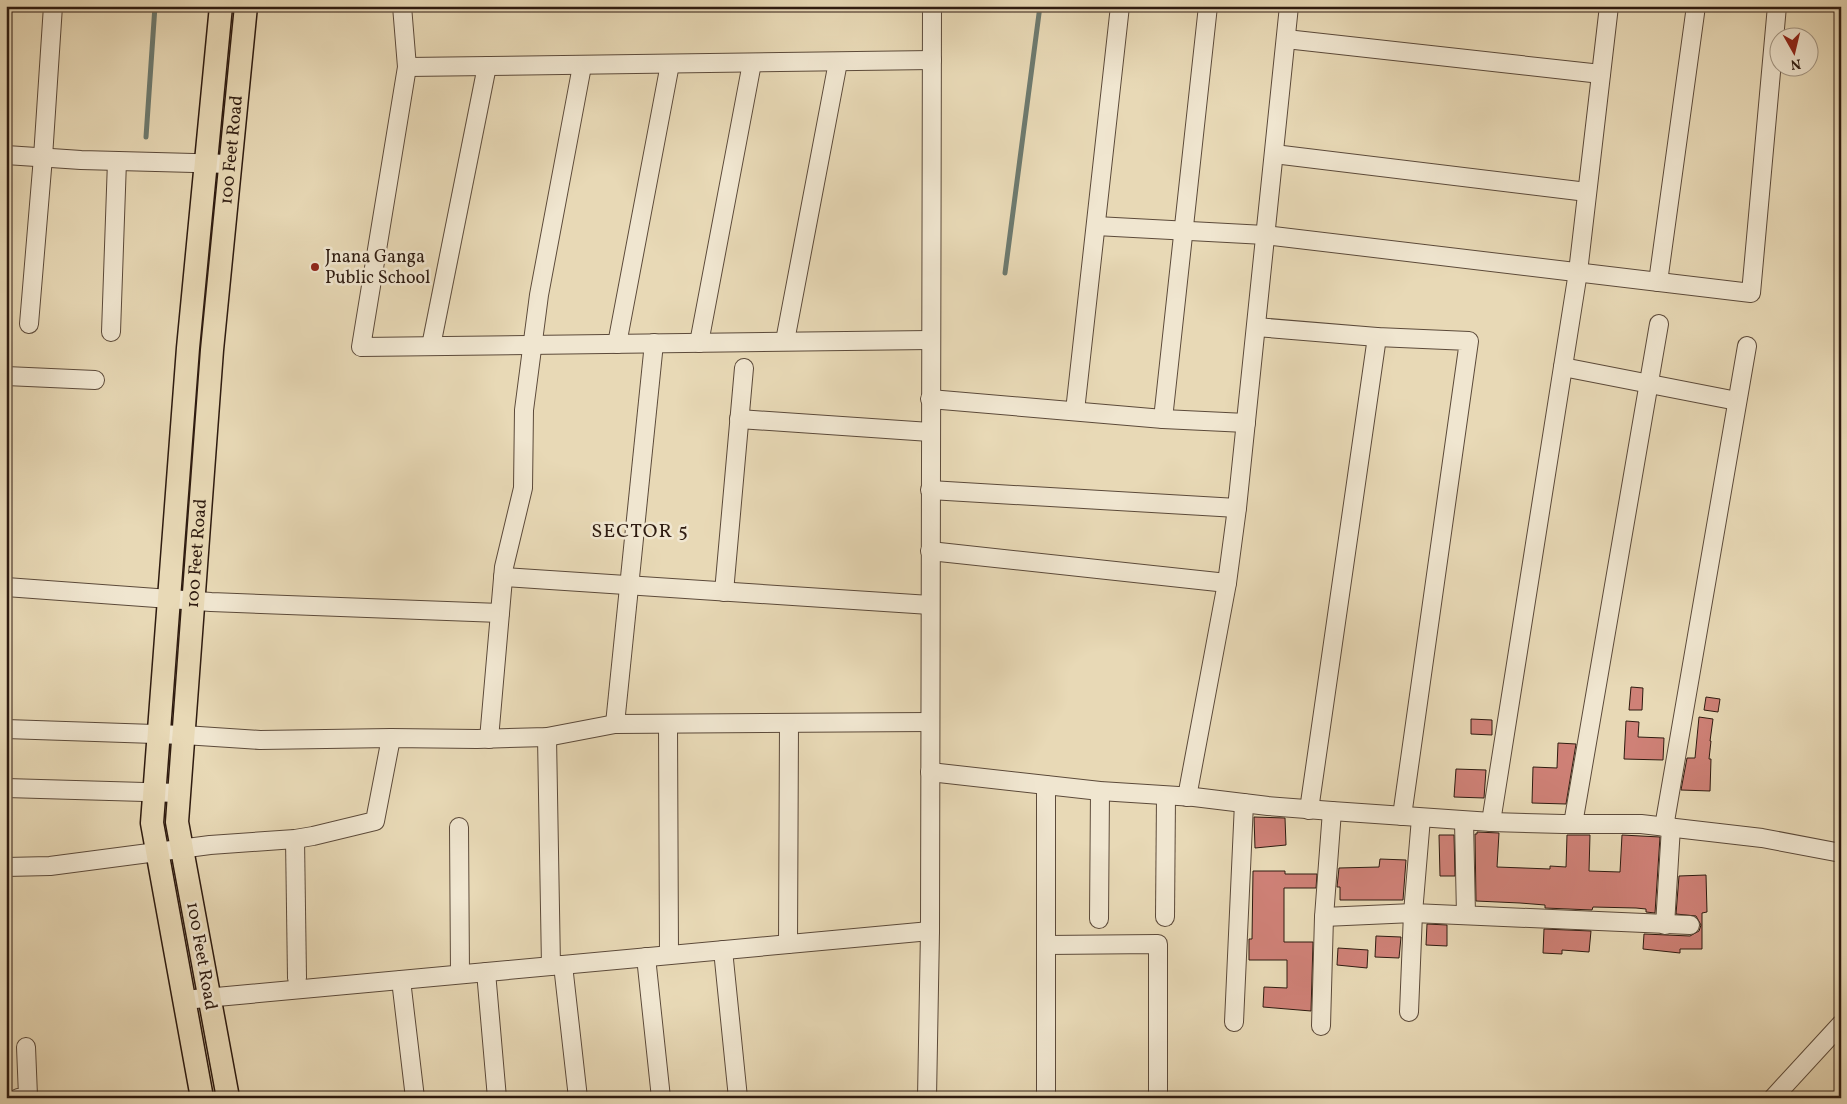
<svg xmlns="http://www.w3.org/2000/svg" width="1847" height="1104" font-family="Vollkorn,serif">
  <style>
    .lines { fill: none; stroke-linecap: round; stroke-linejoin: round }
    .stream { stroke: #6d7a6f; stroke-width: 5 }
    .building { fill: #cf8177; stroke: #2e1b10 }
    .minor-casing { stroke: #5c4a3a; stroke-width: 20 }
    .major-casing { stroke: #2e1b10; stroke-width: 25 }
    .minor { stroke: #f0e6d0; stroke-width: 18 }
    .major { stroke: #e8d9b6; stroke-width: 22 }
    .poi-dot { fill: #8f2418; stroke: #f0e6d0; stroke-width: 2 }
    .labels { text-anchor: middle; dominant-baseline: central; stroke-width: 5; stroke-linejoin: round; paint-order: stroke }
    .street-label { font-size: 18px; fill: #2e1b10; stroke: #f0e6d0 }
    .poi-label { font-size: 18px; fill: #2e1b10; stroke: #f0e6d0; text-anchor: start }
    .quarter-label { font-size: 20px; letter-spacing: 1px; fill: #2e1b10; stroke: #f0e6d0 }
  </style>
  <rect width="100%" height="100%" fill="#e8d9b6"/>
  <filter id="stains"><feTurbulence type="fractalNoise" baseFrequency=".004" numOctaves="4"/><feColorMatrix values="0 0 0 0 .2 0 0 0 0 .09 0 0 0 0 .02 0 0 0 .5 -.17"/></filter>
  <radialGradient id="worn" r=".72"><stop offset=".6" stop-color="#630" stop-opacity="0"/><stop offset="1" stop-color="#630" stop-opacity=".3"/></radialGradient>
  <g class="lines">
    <g class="stream">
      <path d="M146,137L155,6"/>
      <path d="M1005,273L1040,6"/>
    </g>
  </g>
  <g class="building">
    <path d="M1631,687L1643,688L1642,710H1629Z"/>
    <path d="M1706,697L1720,699L1718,712L1704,710Z"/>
    <path d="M1699,717L1713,719L1710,741H1711L1709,759H1711L1710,791L1681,790L1687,758H1695Z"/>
    <path d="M1471,719L1492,720V735L1471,734Z"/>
    <path d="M1626,721L1639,722L1638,737L1664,738L1663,760L1624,759Z"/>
    <path d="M1558,743L1576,744L1566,804L1532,803L1533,767L1557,768Z"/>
    <path d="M1456,769L1486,770L1484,798L1454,797Z"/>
    <path d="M1254,817L1285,818L1286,845L1255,848Z"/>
    <path d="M1477,832L1499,833L1497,867L1550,869V866L1566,867L1567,835H1590L1589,871L1620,872L1622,835L1660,837L1655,913L1646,912V909L1636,908L1593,907L1592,910L1545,908V905L1520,903L1476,901L1475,834H1477Z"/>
    <path d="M1439,835H1454L1455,876H1440Z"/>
    <path d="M1380,859L1406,860L1403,900H1340V887H1337L1339,868L1379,867Z"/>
    <path d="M1253,871H1285V874H1317L1316,888H1284V942H1313L1311,1011L1263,1007L1264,987L1287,988V960H1249V939H1252Z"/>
    <path d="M1706,875L1707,912L1702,913V949H1680V953L1643,949L1644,934L1690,936L1699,931L1701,925L1696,916L1676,914L1679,876Z"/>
    <path d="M1427,924L1447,925V946L1426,945Z"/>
    <path d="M1544,929L1591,931L1589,952L1562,950V954L1543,953Z"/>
    <path d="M1376,936L1401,937L1399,958L1375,957Z"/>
    <path d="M1338,948L1368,950L1367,968L1337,965Z"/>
  </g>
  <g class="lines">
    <g class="minor-casing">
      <g id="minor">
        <path d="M402,6L407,67L361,347L930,340"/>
        <path d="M1286,39L1601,74"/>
        <path d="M407,67L932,60"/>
        <path d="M1274,154L1587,192"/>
        <path d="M6,155L81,160L231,164"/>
        <path d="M1096,226L1265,235L1751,293L1777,6"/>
        <path d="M1658,282L1696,6"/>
        <path d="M29,324L43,157L53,6"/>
        <path d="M1256,327L1377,337L1469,341L1402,816"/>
        <path d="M111,332L117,161"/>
        <path d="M785,341L838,62"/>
        <path d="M699,343L752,63"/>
        <path d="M617,344L670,64"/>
        <path d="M431,346L487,66"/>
        <path d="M1563,367L1737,401"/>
        <path d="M6,376L95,380"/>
        <path d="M930,399L1163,419L1246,423"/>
        <path d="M1075,411L1120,6"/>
        <path d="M739,419L930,432"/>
        <path d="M1163,419L1208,6"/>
        <path d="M930,490L1237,508"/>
        <path d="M930,551L1227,583"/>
        <path d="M503,577L930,605"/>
        <path d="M6,587L211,602L500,613"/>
        <path d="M724,592L744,368"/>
        <path d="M615,724L654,343"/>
        <path d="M668,724L669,955"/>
        <path d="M6,729L184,735L260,740L391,738L477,739L547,737L615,724L930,722"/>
        <path d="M547,737L551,966"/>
        <path d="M489,739L504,567L523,488L524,410L539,295L582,66"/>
        <path d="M930,772L1100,791L1194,797L1268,806L1332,811L1491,822L1563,824H1641L1762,838L1841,853"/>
        <path d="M1046,785V1098"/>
        <path d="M6,788L179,793"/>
        <path d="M1187,797L1227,583L1237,508L1289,6"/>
        <path d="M1309,810L1377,337"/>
        <path d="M1421,818L1413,913L1690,925"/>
        <path d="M1464,821L1466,915"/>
        <path d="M1491,822L1578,272L1609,6"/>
        <path d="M1573,824L1659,324"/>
        <path d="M459,827L460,974"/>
        <path d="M1664,827L1747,346"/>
        <path d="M295,839L297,978"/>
        <path d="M6,867L50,866L210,845L295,839L313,836L375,821L391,738"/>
        <path d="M1165,917L1166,796"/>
        <path d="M1324,917L1413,913L1409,1012"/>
        <path d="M1099,919L1100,791"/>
        <path d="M1665,925L1671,827"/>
        <path d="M788,944L789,723"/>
        <path d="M1046,945L1158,944V1098"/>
        <path d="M723,950L738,1098"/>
        <path d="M646,957L661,1098"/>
        <path d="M563,965L578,1098"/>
        <path d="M486,972L497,1098"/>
        <path d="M401,980L415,1098"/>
        <path d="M184,1000L930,931"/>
        <path d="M1234,1022L1244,803"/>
        <path d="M1321,1026L1324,917L1332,811"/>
        <path d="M18,1098L28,1096L26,1047"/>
        <path d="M927,1098L930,931L932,6"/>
        <path d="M1773,1098L1841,1024"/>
      </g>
    </g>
    <g class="major-casing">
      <g id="major">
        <path d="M202,1098L152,823L188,348L221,6"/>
        <path id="s1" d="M228,1098L177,822L212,350L246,6"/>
      </g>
    </g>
    <use href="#minor" class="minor"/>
    <use href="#major" class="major"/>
  </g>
  <circle class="poi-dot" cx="315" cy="267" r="5"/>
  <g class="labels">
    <g class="street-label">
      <text stroke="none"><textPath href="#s1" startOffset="955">100 Feet Road</textPath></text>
      <text stroke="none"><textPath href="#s1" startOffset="550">100 Feet Road</textPath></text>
      <text transform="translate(201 956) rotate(80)">100 Feet Road</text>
    </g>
    <g class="poi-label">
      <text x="325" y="257">Jnana Ganga<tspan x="325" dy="21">Public School</tspan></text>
    </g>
    <g class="quarter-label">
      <text x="640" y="532">SECTOR 5</text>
    </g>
  </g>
  <rect width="1847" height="1104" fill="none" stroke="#e8d9b6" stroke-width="25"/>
  <rect x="8" y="8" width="1832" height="1089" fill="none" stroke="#2e1b10" stroke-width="2.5"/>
  <rect x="12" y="12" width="1822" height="1079" fill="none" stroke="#2e1b10"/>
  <g transform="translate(1794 52) rotate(172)"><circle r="24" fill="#f0e6d0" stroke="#a29583"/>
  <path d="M0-4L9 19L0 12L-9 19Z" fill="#8f2418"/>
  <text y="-8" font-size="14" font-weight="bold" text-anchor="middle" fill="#2e1b10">N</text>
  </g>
  <rect width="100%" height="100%" filter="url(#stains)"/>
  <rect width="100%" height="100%" fill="url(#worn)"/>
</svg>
